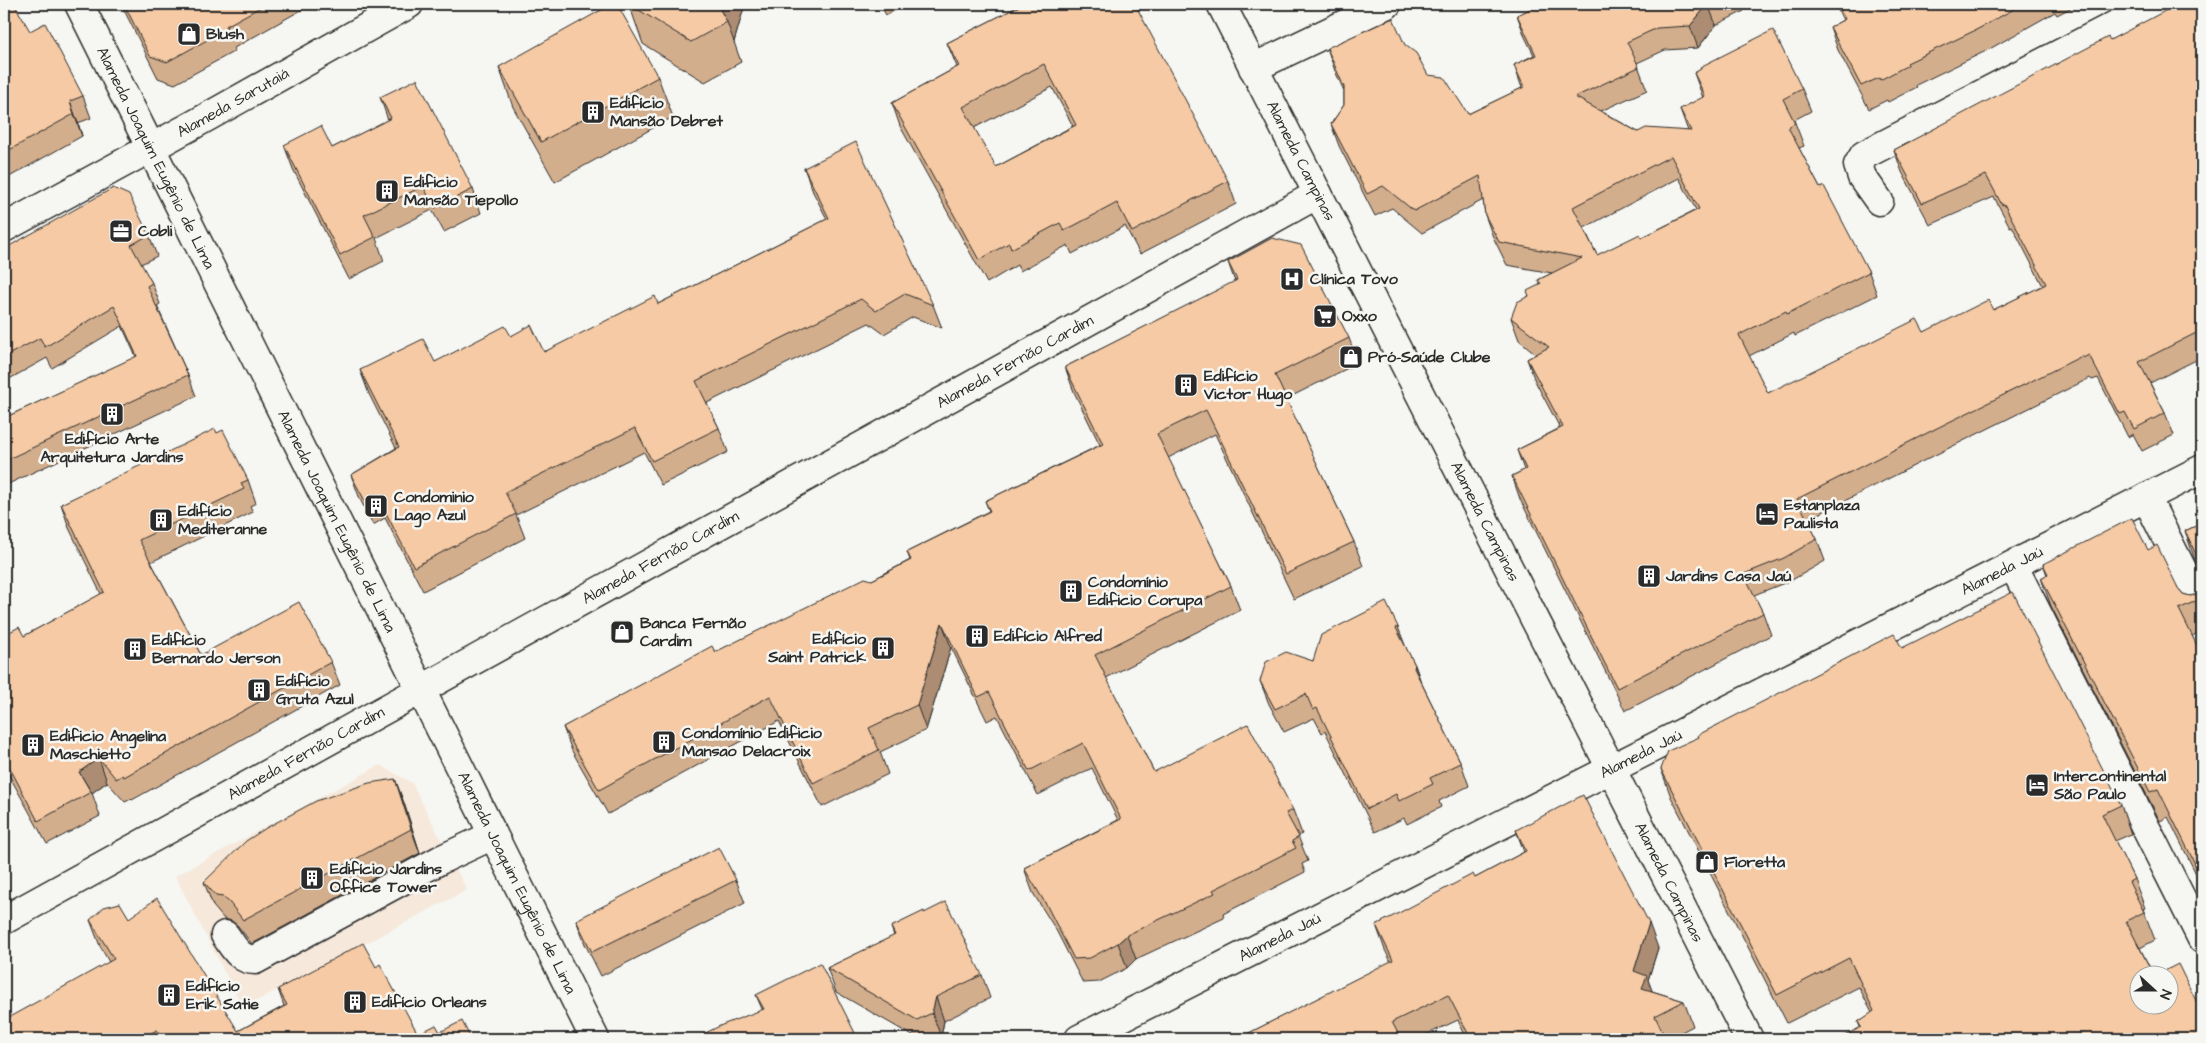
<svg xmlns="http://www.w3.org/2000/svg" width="2206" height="1043" font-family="'Architects Daughter',sans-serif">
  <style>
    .built { fill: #f6e9db }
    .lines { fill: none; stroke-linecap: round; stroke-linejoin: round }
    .minor-casing { stroke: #2b2b2b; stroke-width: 31 }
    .minor { stroke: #f6f6f2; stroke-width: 28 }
    .wall { fill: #d3ae8d; stroke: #2b2b2b; fill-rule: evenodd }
    .shaded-wall { fill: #ac8d73; stroke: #2b2b2b }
    .building { fill: #f5caa4; stroke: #2b2b2b; fill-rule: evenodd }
    .labels { text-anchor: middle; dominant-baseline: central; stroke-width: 5; stroke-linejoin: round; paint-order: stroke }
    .poi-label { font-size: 16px; font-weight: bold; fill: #2b2b2b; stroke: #f6f6f2; text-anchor: start }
    .street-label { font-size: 16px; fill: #2b2b2b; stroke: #f6f6f2 }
  </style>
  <rect width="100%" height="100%" fill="#f6f6f2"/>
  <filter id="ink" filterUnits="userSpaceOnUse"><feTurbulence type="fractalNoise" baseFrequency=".02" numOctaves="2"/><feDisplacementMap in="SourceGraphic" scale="10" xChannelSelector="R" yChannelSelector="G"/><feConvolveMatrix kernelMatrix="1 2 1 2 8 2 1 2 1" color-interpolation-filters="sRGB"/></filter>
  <g filter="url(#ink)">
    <path class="built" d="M380,765L412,783L467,890L243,1008L175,876Z"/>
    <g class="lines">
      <g class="minor-casing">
        <g id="minor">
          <path id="s1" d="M79,4L595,1039"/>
          <path id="s2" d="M1221,4L1749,1039"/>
          <path d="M1253,68L1387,4"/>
          <path d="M1879,201L1862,177L1858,165L1864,155L2156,4"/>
          <path id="s3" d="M4,228L193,125L409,4"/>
          <path d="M2146,497L2202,609"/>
          <path d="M2013,565L2202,939"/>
          <path id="s4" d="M4,920L1318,194"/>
          <path d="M225,935C233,946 239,960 255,960L440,860L493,835"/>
          <path id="s5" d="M1079,1039L2202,469"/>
        </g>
      </g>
      <use href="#minor" class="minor"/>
    </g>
    <g class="wall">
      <path d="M4,4L30,31L83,96L91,118L78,123L82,136L4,180Z"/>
      <path d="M121,4H312L234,48L235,51L175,84L158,78Z"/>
      <path d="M629,4H745L734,42L741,62L705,82L643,44Z"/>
      <path d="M880,4H907L886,15Z"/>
      <path d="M1023,4L1228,181L1236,204L1140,254L1125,226L1072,254L1068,245L1020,271L1017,265L987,283L900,126L892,103L957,67L947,43ZM1052,87L1073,126L996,167L974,128Z"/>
      <path d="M1542,4H1742L1744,11L1716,25L1698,48L1665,50L1637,63L1647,90L1601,111L1638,132L1688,131L1680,109L1703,98L1694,73L1802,89L1811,111L1794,120L1804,146L1799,148L1820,188L1869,272L1877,295L1795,336L1794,333L1749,356L1768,393L1924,332L1993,310L2043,286L2012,226L2010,227L1994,197L1930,225L1902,172L1894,150L2110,40L2202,4V357L2150,383L2165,413L2174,435L2142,451L2133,434L2128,437L2098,378L2092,380L2090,378L1943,451L1807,520L1817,539L1825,561L1792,580L1754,595L1763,613L1771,635L1625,711L1520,499L1512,476L1524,470L1517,450L1560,428L1535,381L1527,359L1536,354L1519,340L1511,318L1528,296L1540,284L1538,280L1552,273L1507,265L1493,237L1485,215L1483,200L1422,233L1392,208L1375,216L1339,146L1331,124L1344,105V91L1335,71L1327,48L1405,45L1428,75L1468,114L1522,88L1514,65L1534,55L1525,37L1517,15ZM1679,178L1696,210L1641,238L1597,255L1584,228Z"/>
      <path d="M1835,4H2078L2057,15L2055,12L1986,51L1916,85L1917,87L1888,102L1887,100L1869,109L1838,50L1830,27L1843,20Z"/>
      <path d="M499,67L658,77L673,117L555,182L513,107Z"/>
      <path d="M380,97L473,189L481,213L444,232L432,210L376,238L384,261L349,279L293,169L284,145L332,148L388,120Z"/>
      <path d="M804,168L933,305L942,328L913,317L884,334L869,323L707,403L719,428L728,452L661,485L644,452L516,515L525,538L423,591L385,518L373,525L360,499L351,475L396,448L369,394L360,370L435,362L511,336L544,352L658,304L827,219L813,192Z"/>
      <path d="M149,235L157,256L141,264L152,283L160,304L157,306L188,375L196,396L4,486V418L136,357L122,326L52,368L47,358L4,382V249Z"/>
      <path d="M1228,262L1349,338L1358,363L1286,399L1354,542L1363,566L1294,599L1215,434L1168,458L1231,586L1240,610L1106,678L1154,772L1293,810L1302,834L1298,836L1308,861L1302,864L1305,872L1223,914L1224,918L1136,959L1127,968L1099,982L1083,983L1056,930L1033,893L1024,868L1118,820L1092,768L1038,795L997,716L987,721L951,647L926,730L880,752L888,774L822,807L779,721L608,814L572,751L563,727L715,652L872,580L910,560L907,552L989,511L985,501L1100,445L1074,392L1065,367L1235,282Z"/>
      <path d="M217,433L248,480L256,503L250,506L253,512L151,562L201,655L331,662L340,685L132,800L131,799L125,802L107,782L92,793L100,816L47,844L5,768L4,772V635L24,636L101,594L69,528L61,504Z"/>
      <path d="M4,486L8,496L4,498Z"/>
      <path d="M2202,523V575L2195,560L2185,531Z"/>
      <path d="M2148,550L2178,588L2183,594L2190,596L2199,594L2202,591V631L2192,636L2202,656V886L2168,817L2160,821L2051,606L2041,578L2047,575L2043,564Z"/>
      <path d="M1398,627L1407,650L1415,665L1421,682L1461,763L1469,786L1439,801L1441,807L1407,824L1404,818L1375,832L1325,731L1322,733L1314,718L1284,732L1269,704L1260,681Z"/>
      <path d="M1902,648L2121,805L2131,834L2115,841L2134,879L2145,908L2143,909L2155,940L2140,948L2154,976L2202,1013L1860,1027L1858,1022L1872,1013L1859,987L1787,1023L1671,797L1661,769Z"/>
      <path d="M395,779L404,803L420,853L252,944L238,926L232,921L224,919L213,906L204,882Z"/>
      <path d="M1516,830L1658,948L1648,980L1652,991L1684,1001L1693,1026L1668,1039H1467L1458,1020L1417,1039H1237L1391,962L1385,950L1376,925L1475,878L1524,852Z"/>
      <path d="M736,880L745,903L601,976L585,944L576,920Z"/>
      <path d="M924,913L982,975L990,998L944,1021L941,1037L936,1039H918L836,992L827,968L894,936L891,927Z"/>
      <path d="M129,918L238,1031L284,1006L278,989L376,967L418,1034L440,1032L471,1039H4L109,962L100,946L90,920Z"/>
      <path d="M756,995L858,1039L762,1009Z"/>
    </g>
    <g class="shaded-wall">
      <path d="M719,4H745L734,42L727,22L718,6Z"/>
      <path d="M1708,4L1716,25L1698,48L1690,26Z"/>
      <path d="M70,101L78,123L82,136L74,114Z"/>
      <path d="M942,623L951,647L926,730L917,705Z"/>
      <path d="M1415,665L1423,689L1414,668Z"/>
      <path d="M99,758L107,782L92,793L79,772Z"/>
      <path d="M395,779L404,803L420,853L411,829Z"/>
      <path d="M1649,923L1658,948L1648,980L1656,1001L1651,1013L1634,971Z"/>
      <path d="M1127,935L1136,959L1127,968L1118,943Z"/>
      <path d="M936,997L944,1021L941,1037L932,1013Z"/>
    </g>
    <g class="building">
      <path d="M4,4H14L30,31L45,23L83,96L70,101L74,114L4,153Z"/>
      <path d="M124,4H266L226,26L227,29L167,62L150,56Z"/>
      <path d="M612,4H617L658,77L541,142L499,67Z"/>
      <path d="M629,4H719L718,6L727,22L691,42Z"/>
      <path d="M1023,4H1135L1228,181L1132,232L1117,203L1064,231L1060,223L1011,249L1009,243L979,260L892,103L959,66L947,43ZM1044,64L1076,125L996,167L963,107Z"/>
      <path d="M1542,4H1708L1690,26L1657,28L1627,42L1639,67L1575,97L1638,132L1646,128L1691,131L1680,109L1705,96L1694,73L1701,69L1700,67L1773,30L1802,89L1783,99L1795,123L1788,127L1820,188L1824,186L1869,272L1787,314L1786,311L1739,335L1768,393L1917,319L1924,332L1988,300L1993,310L2046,284L2004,204L2002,205L1986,175L1922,203L1894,150L2108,37L2110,40L2178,4H2202V330L2139,362L2165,413L2134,429L2125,412L2120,414L2089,355L2083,358L2082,356L1935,429L1797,499L1817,539L1784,558L1744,574L1763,613L1617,688L1512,476L1526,469L1517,450L1563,427L1527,359L1549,347L1511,318L1517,302L1529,296L1527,291L1541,284L1538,280L1582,258L1499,242L1485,215L1480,176L1414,211L1383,186L1367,194L1331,124L1344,105V87L1327,48L1393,18L1405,45L1416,53L1428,75L1444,77L1468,114L1524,87L1514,65L1536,55L1517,15ZM1671,156L1699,209L1641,238L1640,234L1597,255L1573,207Z"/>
      <path d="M1837,4H2023L1978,29L1907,63L1908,65L1880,80L1879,78L1861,86L1830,27L1845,19Z"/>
      <path d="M417,79L473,189L435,208L423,186L364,215L375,237L340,255L284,145L321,126L332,148L391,118L380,97Z"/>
      <path d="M856,142L933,305L905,294L876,311L861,299L696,381L719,428L652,461L635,428L505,492L516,514L414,567L376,494L365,501L351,475L399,447L360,370L423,339L435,362L505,326L511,336L531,325L544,352L655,296L658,304L829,218L804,168Z"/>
      <path d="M113,188L129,195L149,235L131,245L152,283L147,286L188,375L4,461V418L137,356L114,306L45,347L40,338L4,357V249Z"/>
      <path d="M1272,238L1301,245L1349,338L1275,375L1354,542L1286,574L1206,410L1157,434L1231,586L1095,655L1154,772L1248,724L1293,810L1286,813L1299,837L1292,841L1296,848L1213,890L1215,893L1127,935L1118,943L1090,958L1074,959L1047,906L1024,868L1121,819L1083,743L1029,771L989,692L978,697L942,623L917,705L869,728L879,750L813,783L770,696L599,790L563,727L712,646L715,652L865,578L872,580L911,560L907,552L990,511L985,501L1103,444L1065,367L1237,280L1228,262Z"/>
      <path d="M215,429L217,433L223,430L248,480L241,483L244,489L139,540L201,655L299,602L331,662L124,777L123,775L116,779L99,758L79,772L91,792L38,821L4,757V635L19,627L24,636L104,592L61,504Z"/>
      <path d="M2132,518L2148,550L2157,545L2178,588L2183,594L2190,596L2199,594L2202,591V598L2179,609L2202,656V878L2158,789L2150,792L2041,578L2048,574L2043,564Z"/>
      <path d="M2202,523V567L2185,531Z"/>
      <path d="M2013,592L2121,805L2102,814L2134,879L2129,882L2144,912L2126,921L2154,976H2138V1006H2168V976H2155L2178,964L2202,1013V1039H1839L1861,1027L1858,1022L1874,1011L1849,958L1777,995L1661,769L1668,751L1699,737L1698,735L1894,634L1902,648Z"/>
      <path d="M1386,602L1398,627L1396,628L1415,665L1414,668L1461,763L1430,778L1433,784L1399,801L1396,794L1367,809L1317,708L1313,710L1306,694L1275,709L1260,681L1266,662L1286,652L1313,661L1321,635Z"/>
      <path d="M395,779L411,829L243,920L229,902L223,897L216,896L204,882L246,841L266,828L316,801L369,783Z"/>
      <path d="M1583,795L1649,923L1634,971L1647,976L1642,988L1684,1001L1655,1016L1663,1033L1651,1039H1471L1448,995L1392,1022L1401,1039H1237L1393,960L1376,925L1473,874L1475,878L1526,851L1516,830Z"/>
      <path d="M719,847L736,880L592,952L576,920Z"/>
      <path d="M157,898L238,1031L287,1005L278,989L363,943L376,967L380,964L418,1034L436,1025L440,1032L462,1021L471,1039H163L157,1030L139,1039H4V1020L114,959L90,920L104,907L120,903L129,918Z"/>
      <path d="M946,902L982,975L936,997L932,1013L917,1020L827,968L895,935L891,927L924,911V913Z"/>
      <path d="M820,963L858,1039H693L722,1025L764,1009L756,995Z"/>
    </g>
  </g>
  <defs>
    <g id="shop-square" transform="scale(1.25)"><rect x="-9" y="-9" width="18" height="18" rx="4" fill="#2b2b2b" stroke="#f6f6f2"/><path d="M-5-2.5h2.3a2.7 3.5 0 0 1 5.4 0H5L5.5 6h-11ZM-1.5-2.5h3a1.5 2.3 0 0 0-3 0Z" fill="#fff"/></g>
    <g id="building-square" transform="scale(1.25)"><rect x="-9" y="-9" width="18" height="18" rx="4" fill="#2b2b2b" stroke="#f6f6f2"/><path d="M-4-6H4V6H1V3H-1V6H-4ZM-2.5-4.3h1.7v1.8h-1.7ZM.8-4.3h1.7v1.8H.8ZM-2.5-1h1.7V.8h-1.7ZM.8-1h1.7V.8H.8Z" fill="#fff"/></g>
    <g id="office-square" transform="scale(1.25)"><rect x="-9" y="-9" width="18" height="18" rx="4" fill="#2b2b2b" stroke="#f6f6f2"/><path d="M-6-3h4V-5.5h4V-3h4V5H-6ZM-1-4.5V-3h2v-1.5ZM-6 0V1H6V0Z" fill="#fff"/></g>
    <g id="hospital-square" transform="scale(1.25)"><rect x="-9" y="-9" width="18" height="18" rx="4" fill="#2b2b2b" stroke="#f6f6f2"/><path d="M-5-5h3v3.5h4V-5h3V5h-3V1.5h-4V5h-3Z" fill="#fff"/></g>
    <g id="supermarket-square" transform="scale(1.25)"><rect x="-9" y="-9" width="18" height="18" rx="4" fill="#2b2b2b" stroke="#f6f6f2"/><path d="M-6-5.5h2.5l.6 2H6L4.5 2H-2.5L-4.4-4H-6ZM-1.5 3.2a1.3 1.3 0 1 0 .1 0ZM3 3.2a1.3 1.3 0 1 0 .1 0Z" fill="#fff"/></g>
    <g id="hotel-square" transform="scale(1.25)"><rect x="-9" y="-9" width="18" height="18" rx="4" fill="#2b2b2b" stroke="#f6f6f2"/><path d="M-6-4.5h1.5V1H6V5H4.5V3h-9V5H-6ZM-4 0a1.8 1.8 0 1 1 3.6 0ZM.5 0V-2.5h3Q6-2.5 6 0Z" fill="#fff"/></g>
  </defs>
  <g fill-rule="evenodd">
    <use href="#shop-square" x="189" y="34"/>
    <use href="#building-square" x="593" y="112"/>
    <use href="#building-square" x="387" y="191"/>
    <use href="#office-square" x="121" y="231"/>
    <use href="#hospital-square" x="1292" y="279"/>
    <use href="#supermarket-square" x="1325" y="316"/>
    <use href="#shop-square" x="1351" y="357"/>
    <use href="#building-square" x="1186" y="385"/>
    <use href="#building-square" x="112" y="414"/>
    <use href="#building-square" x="376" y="506"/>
    <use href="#hotel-square" x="1767" y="514"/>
    <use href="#building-square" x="161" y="520"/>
    <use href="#building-square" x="1649" y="576"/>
    <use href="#building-square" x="1071" y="591"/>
    <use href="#shop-square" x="622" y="632"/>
    <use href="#building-square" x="977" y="636"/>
    <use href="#building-square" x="883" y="648"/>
    <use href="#building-square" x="135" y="649"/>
    <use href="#building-square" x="259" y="690"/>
    <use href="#building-square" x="664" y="742"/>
    <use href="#building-square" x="33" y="745"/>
    <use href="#hotel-square" x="2037" y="785"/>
    <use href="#shop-square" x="1707" y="862"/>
    <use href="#building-square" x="312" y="878"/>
    <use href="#building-square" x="169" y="995"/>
    <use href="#building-square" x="355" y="1002"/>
  </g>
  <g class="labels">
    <g class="poi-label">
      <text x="206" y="34">Blush</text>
      <text x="610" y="103">Edifício<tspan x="610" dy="18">Mansão Debret</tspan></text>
      <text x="404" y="182">Edificio<tspan x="404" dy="18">Mansão Tiepollo</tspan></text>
      <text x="138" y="231">Cobli</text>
      <text x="1310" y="279">Clínica Tovo</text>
      <text x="1342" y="316">Oxxo</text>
      <text x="1368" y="357">Pró-Saúde Clube</text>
      <text x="1204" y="376">Edifício<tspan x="1204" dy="18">Victor Hugo</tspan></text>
      <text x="112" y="439" text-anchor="middle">Edifício Arte<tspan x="112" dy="18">Arquitetura Jardins</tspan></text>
      <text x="394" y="497">Condominio<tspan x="394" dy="18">Lago Azul</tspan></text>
      <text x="1784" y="505">Estanplaza<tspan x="1784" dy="18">Paulista</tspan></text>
      <text x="178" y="511">Edifício<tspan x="178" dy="18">Mediteranne</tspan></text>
      <text x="1666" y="576">Jardins Casa Jaú</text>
      <text x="1088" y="582">Condomínio<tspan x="1088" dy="18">Edificio Corupa</tspan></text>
      <text x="640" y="623">Banca Fernão<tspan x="640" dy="18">Cardim</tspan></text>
      <text x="994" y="636">Edifício Alfred</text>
      <text x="866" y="639" text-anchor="end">Edifício<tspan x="866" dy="18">Saint Patrick</tspan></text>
      <text x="152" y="640">Edifício<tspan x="152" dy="18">Bernardo Jerson</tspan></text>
      <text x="276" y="681">Edifício<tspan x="276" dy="18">Gruta Azul</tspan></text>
      <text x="682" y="733">Condomínio Edificio<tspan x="682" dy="18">Mansao Delacroix</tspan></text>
      <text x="50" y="736">Edificio Angelina<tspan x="50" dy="18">Maschietto</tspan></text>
      <text x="2054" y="776">Intercontinental<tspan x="2054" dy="18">São Paulo</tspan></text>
      <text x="1724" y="862">Fioretta</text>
      <text x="330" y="869">Edifício Jardins<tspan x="330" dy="18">Office Tower</tspan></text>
      <text x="186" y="986">Edifício<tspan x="186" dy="18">Erik Satie</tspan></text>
      <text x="372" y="1002">Edifício Orleans</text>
    </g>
    <g class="street-label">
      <text stroke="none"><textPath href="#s3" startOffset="261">Alameda Sarutaiá</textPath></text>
      <text stroke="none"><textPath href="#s1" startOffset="172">Alameda Joaquim Eugênio de Lima</textPath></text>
      <text stroke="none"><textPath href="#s2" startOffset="176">Alameda Campinas</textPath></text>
      <text stroke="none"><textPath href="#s4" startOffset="1155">Alameda Fernão Cardim</textPath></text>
      <text stroke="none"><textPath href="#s2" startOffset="581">Alameda Campinas</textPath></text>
      <text stroke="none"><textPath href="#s1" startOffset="578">Alameda Joaquim Eugênio de Lima</textPath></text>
      <text stroke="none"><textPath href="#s4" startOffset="750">Alameda Fernão Cardim</textPath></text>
      <text stroke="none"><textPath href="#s5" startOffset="1035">Alameda Jaú</textPath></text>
      <text stroke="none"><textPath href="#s4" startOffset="345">Alameda Fernão Cardim</textPath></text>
      <text stroke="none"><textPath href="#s5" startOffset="630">Alameda Jaú</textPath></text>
      <text stroke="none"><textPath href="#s2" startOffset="986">Alameda Campinas</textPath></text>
      <text stroke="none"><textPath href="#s1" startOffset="982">Alameda Joaquim Eugênio de Lima</textPath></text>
      <text stroke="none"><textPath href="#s5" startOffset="225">Alameda Jaú</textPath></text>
    </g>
  </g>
  <rect width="2206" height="1043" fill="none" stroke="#f6f6f2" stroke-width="20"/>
  <rect x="10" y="10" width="2186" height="1023" fill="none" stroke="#2b2b2b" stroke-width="2" filter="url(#ink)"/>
  <g transform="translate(2154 990) rotate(111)"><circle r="24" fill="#f6f6f2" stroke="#a5a5a2"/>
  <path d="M0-4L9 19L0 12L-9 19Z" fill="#2b2b2b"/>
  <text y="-8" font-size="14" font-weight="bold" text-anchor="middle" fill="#2b2b2b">N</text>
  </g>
</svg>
